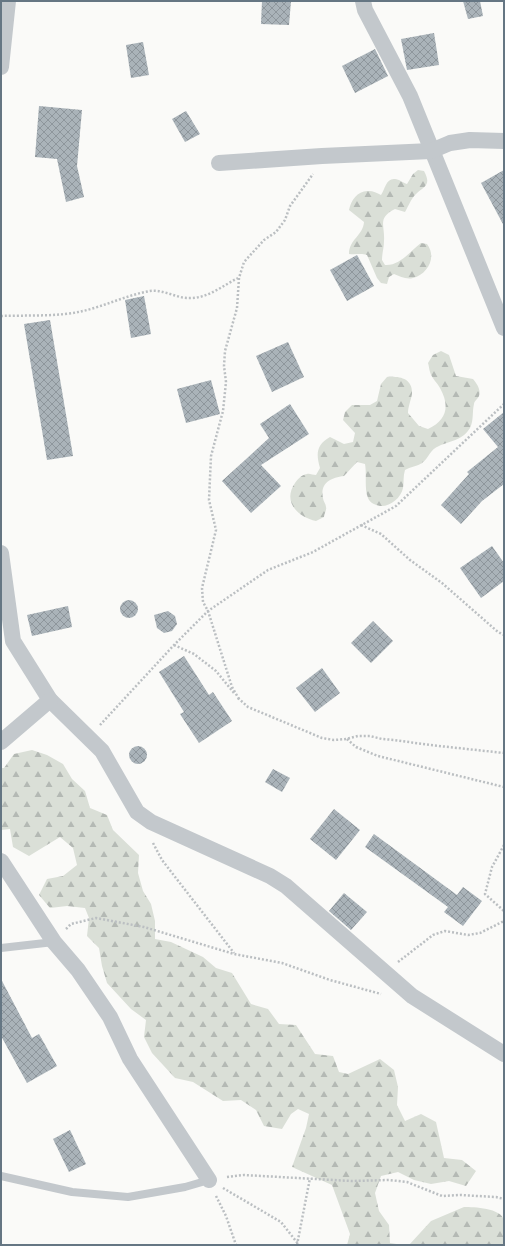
<svg xmlns="http://www.w3.org/2000/svg" width="505" height="1246" font-family="'Noto Sans',sans-serif">
  <style>
    .forest { fill: url(#forest-firs) }
    .building { fill: url(#building-cross-hatch) }
    .lines { fill: none; stroke-linecap: round; stroke-linejoin: round }
    .path { stroke: #bbbfc2; stroke-width: 2.5; stroke-dasharray: 2 2; stroke-linecap: butt }
    .lane { stroke: #c3c8cc; stroke-width: 8 }
    .street { stroke: #c3c8cc; stroke-width: 16 }
  </style>
  <defs>
    <pattern id="forest-firs" width="22" height="20" patternUnits="userSpaceOnUse"><rect width="22" height="20" fill="#dadfd7"/><path d="M5 1l3.5 6h-7zM16 11l3.5 6h-7z" fill="#b4b9b4"/></pattern>
    <pattern id="building-cross-hatch" width="8" height="8" patternUnits="userSpaceOnUse"><rect width="8" height="8" fill="#aab3b9"/><path d="M0 0l8 8M0 8l8-8" fill="none" stroke="#8e969c"/></pattern>
  </defs>
  <rect width="100%" height="100%" fill="#fafaf8"/>
  <g class="forest">
    <path d="M418,170L424,171C432,186 424,186 415,195C411,199 408,207 405,212L395,209C377,218 385,225 384,241C384,248 382,253 382,260L385,265C400,266 410,251 421,243L427,244C437,257 428,274 413,278C406,280 400,276 394,274L389,277L387,284L381,283L377,278L367,255C361,253 356,255 349,254C349,239 363,236 364,222L349,210C351,200 358,190 369,191C373,191 377,193 381,195C385,189 386,178 395,179C399,179 403,183 407,184L413,174Z"/>
    <path d="M441,351L449,355L456,376L473,379C477,384 481,389 479,396C478,399 474,401 474,404C472,412 474,420 470,428C463,440 450,441 439,446C430,449 429,458 422,463C418,466 410,467 405,470C403,476 404,482 403,488C401,498 390,507 380,506C375,505 370,503 368,498C364,488 367,475 365,464L357,462L344,476C330,478 320,483 323,498C323,501 326,504 326,507C327,510 324,514 324,517L316,521C298,517 282,502 295,483C298,479 301,475 307,474C309,473 313,475 316,475L320,468C316,454 316,445 330,437L344,444L353,442L355,433L343,420L345,412L352,405H370L377,401L381,384L387,377C399,376 413,378 412,394C411,400 408,407 408,413L419,426L428,429C447,420 450,406 440,388C437,382 432,379 430,372C429,369 429,366 428,363L433,355Z"/>
    <path d="M32,750L47,755L63,764L72,779L85,791L90,808L107,815L113,830L139,855L138,873L143,891L151,904L155,921V939L171,942L203,957L216,968L232,973L251,1004L268,1009L279,1024L296,1025L315,1054L333,1056L339,1072L348,1074L380,1059L394,1070L398,1087L397,1105L405,1121L421,1114L436,1122L444,1158L462,1160L476,1171L466,1186L449,1181L431,1184L414,1180L398,1172L381,1176L375,1193L379,1211L389,1225L390,1243L403,1245H347L350,1234L332,1185L292,1167L306,1128L309,1114L298,1109L291,1114L282,1129L264,1126L256,1110L241,1100L223,1101L193,1082L175,1078L152,1053L144,1037L146,1020L131,1009L107,983L102,966L99,948L87,936L89,918L85,908L67,906L50,908L39,895L47,879L63,876L77,865L73,848L60,837L29,856L13,847L10,829L1,830V768H4L14,754Z"/>
    <path d="M464,1207C474,1207 501,1208 504,1220C505,1227 504,1238 504,1245H409L431,1221Z"/>
  </g>
  <g class="building">
    <path d="M262,1H291L289,25L261,24Z"/>
    <path d="M463,1H480L483,16L468,19Z"/>
    <path d="M434,33L439,65L407,70L401,39Z"/>
    <path d="M143,42L149,75L131,78L126,45Z"/>
    <path d="M375,49L388,76L355,93L342,66Z"/>
    <path d="M39,106L82,110L77,166L84,197L66,202L57,159L35,157Z"/>
    <path d="M186,111L200,134L185,142L172,119Z"/>
    <path d="M504,170V226L481,183Z"/>
    <path d="M357,255L374,286L347,301L330,270Z"/>
    <path d="M144,296L151,334L131,338L125,300Z"/>
    <path d="M50,320L73,456L47,460L24,324Z"/>
    <path d="M288,342L304,377L272,392L256,356Z"/>
    <path d="M211,380L220,414L186,423L177,389Z"/>
    <path d="M290,404L309,434L261,465L281,486L251,513L222,481L269,438L260,424Z"/>
    <path d="M504,412V484L482,501L461,524L441,505L469,474L467,472L498,447L483,429Z"/>
    <path d="M492,546L504,563V581L481,598L460,568Z"/>
    <circle cx="129" cy="609" r="9"/>
    <path d="M68,606L72,627L32,636L27,615Z"/>
    <path d="M168,611L175,616L177,624L172,631L164,633L157,628L154,615Z"/>
    <path d="M373,621L393,641L371,663L351,643Z"/>
    <path d="M184,656L209,695L213,692L232,721L199,743L180,714L184,712L159,672Z"/>
    <path d="M322,668L340,693L315,712L296,688Z"/>
    <circle cx="138" cy="755" r="9"/>
    <path d="M273,769L290,778L282,792L265,782Z"/>
    <path d="M334,809L360,830L336,860L310,839Z"/>
    <path d="M374,834L457,895L463,887L482,901L463,926L444,912L448,907L365,847Z"/>
    <path d="M344,893L367,912L351,930L329,911Z"/>
    <path d="M1,979L32,1038L39,1034L57,1066L27,1083L1,1036Z"/>
    <path d="M70,1130L86,1164L69,1172L53,1139Z"/>
  </g>
  <g class="lines">
    <g class="path">
      <path d="M1,316C26,315 58,317 83,311C105,306 127,295 150,291C164,289 177,299 191,298C208,298 224,285 238,278"/>
      <path d="M361,525L381,534L410,560L442,583L498,632L504,635"/>
      <path d="M174,645L194,654L216,671L234,693"/>
      <path d="M238,698L248,707L322,738L334,740L346,739L358,736H370L382,739L394,740L430,745L504,753"/>
      <path d="M239,699L232,687L208,611L203,602L202,588L216,530L209,500L211,456L223,411L226,382L224,366L225,351L237,308L239,278L244,262L264,240L276,232L285,220L290,206L313,174"/>
      <path d="M100,725L174,645L208,611L268,570L313,552L396,506L504,404"/>
      <path d="M347,739L356,747L378,756L504,787"/>
      <path d="M153,843L162,860L234,953"/>
      <path d="M504,845L492,867L485,894L504,911"/>
      <path d="M66,929L71,924L96,918L144,927L234,954L282,963L330,980L381,994"/>
      <path d="M398,962L433,935L445,931L468,935L480,933L504,921"/>
      <path d="M227,1177L244,1175L351,1181L389,1180L407,1182L442,1196L460,1195L496,1197L504,1199"/>
      <path d="M223,1188L281,1222L299,1245"/>
      <path d="M216,1196L226,1216L236,1245"/>
      <path d="M297,1245L310,1178"/>
    </g>
    <g class="lane">
      <path d="M1,948L54,942"/>
      <path d="M1,1176L72,1192L128,1197L185,1187L209,1180"/>
    </g>
    <g class="street">
      <path d="M363,1L365,10L410,96L504,328"/>
      <path d="M1,67L8,1"/>
      <path d="M219,163L322,156L431,151L450,143L470,140L504,141"/>
      <path d="M1,553L13,641L50,700L102,751L137,812L151,822L270,876L286,886L412,996L504,1054"/>
      <path d="M1,742L50,700"/>
      <path d="M1,861L54,942L78,970L110,1017L130,1059L209,1180"/>
    </g>
  </g>
  <rect width="505" height="1246" fill="none" stroke="#657683" stroke-width="4"/>
</svg>
